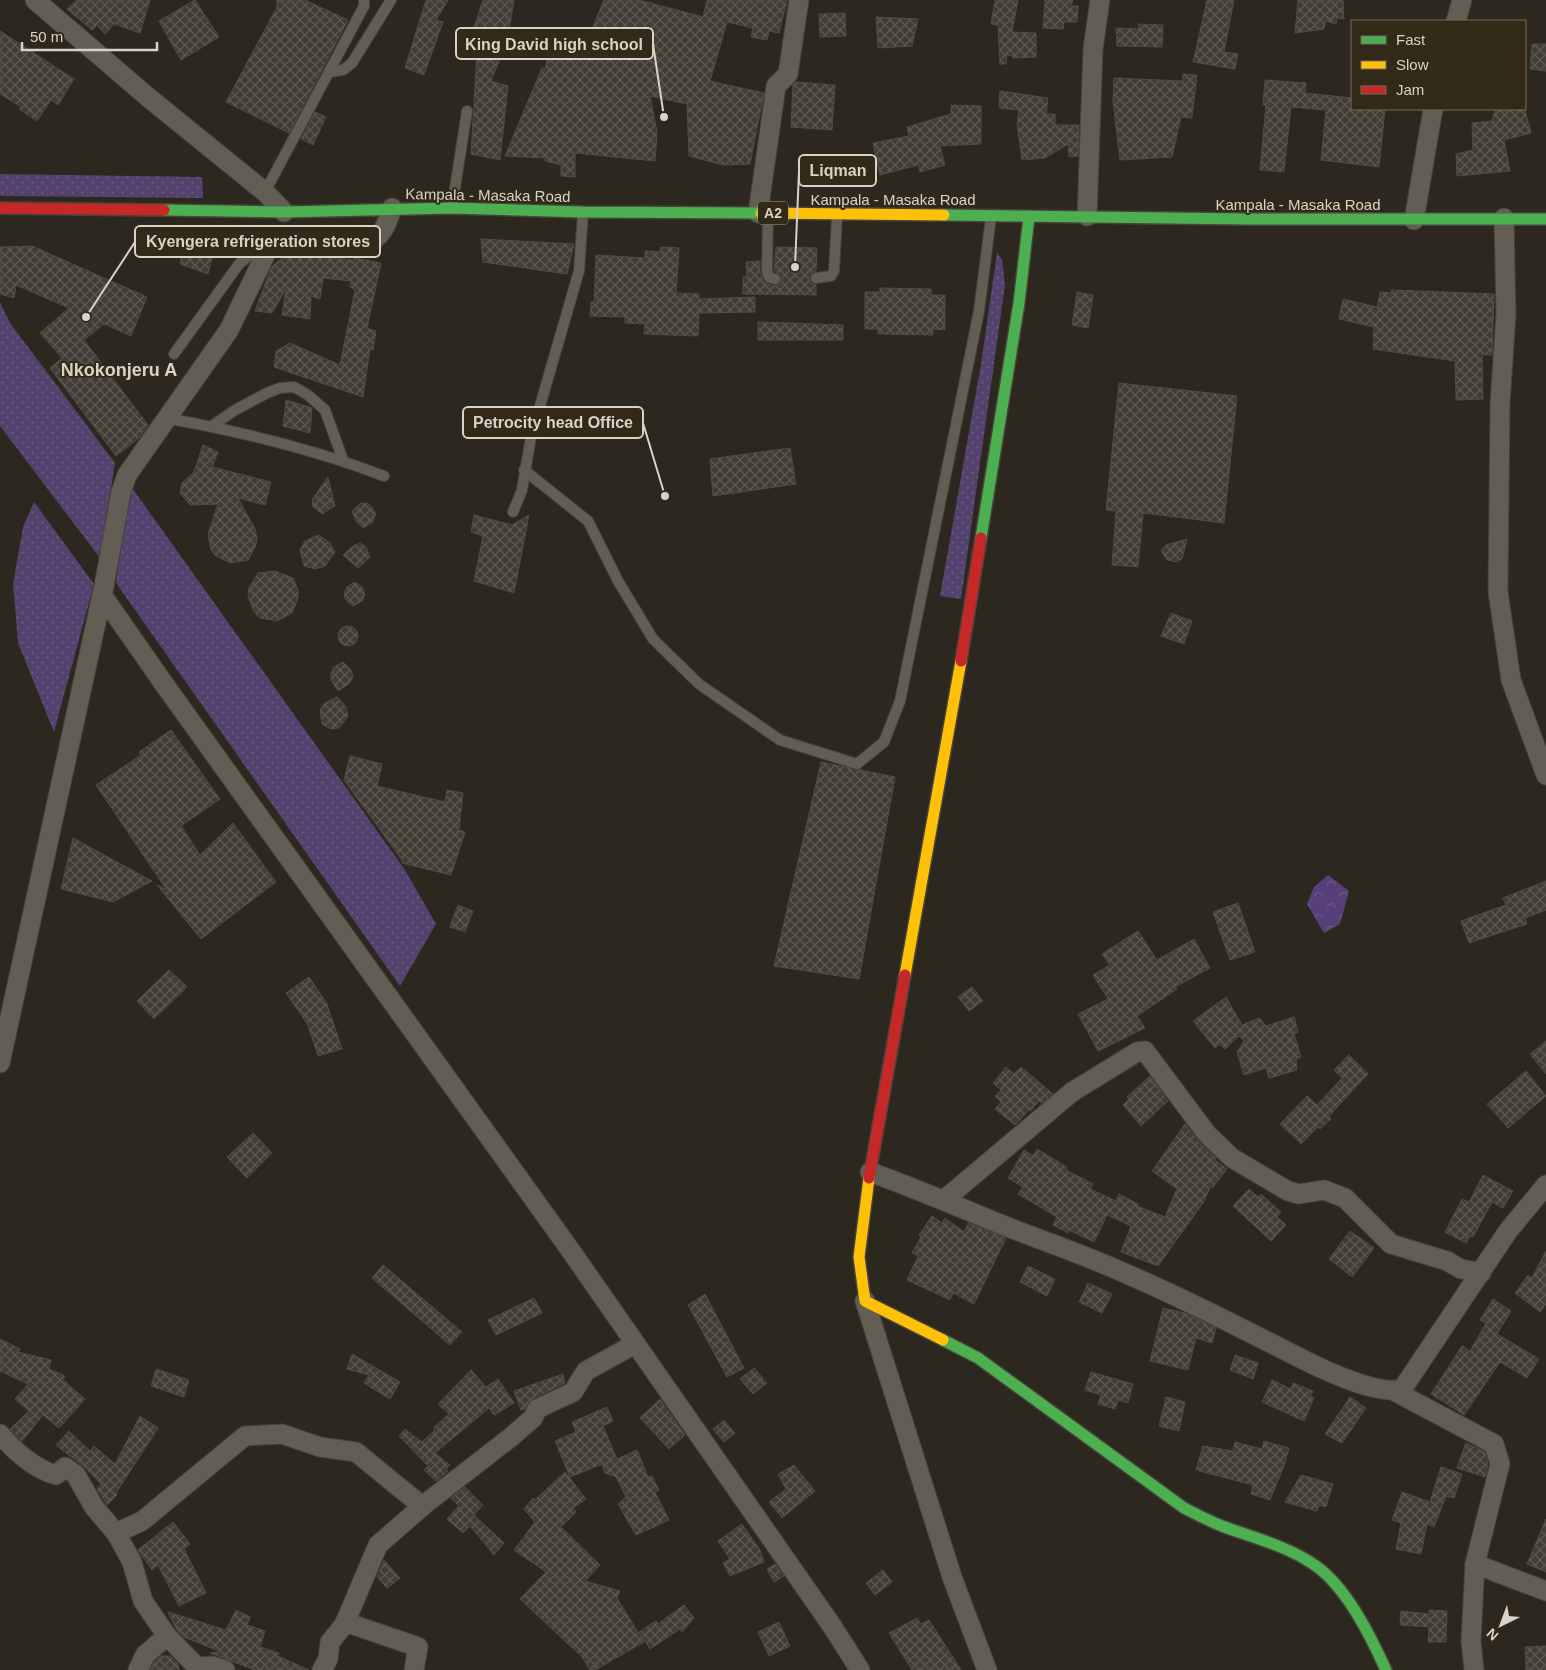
<svg xmlns="http://www.w3.org/2000/svg" width="1546" height="1670" font-family="Helvetica,sans-serif">
  <style>
    .grass { fill: url(#grass-dots) }
    .forest { fill: url(#forest-crowns) }
    .building { fill: url(#building-cross-hatch); stroke: #504c44 }
    .lines { fill: none; stroke-linecap: round; stroke-linejoin: round }
    .lane-casing { stroke: #47423b; stroke-width: 12 }
    .street-casing { stroke: #47423b; stroke-width: 21 }
    .fast-casing { stroke: #47423b; stroke-width: 14 }
    .slow-casing { stroke: #47423b; stroke-width: 14 }
    .jam-casing { stroke: #47423b; stroke-width: 14 }
    .lane { stroke: #625e53; stroke-width: 10 }
    .street { stroke: #625e53; stroke-width: 19 }
    .fast { stroke: #4caf50; stroke-width: 11 }
    .slow { stroke: #ffc107; stroke-width: 11 }
    .jam { stroke: #c62828; stroke-width: 11 }
    .labels { text-anchor: middle; dominant-baseline: central; stroke-width: 4; stroke-linejoin: round; paint-order: stroke }
    .shield { fill: #322919; stroke: #a69f94; stroke-width: 1 }
    .shield-label { font-size: 14px; font-weight: bold; fill: #d8d2c8 }
    .street-label { font-size: 15px; fill: #d8d2c8; stroke: #322919 }
    .quarter-label { font-size: 18px; font-weight: bold; fill: #d8d2c8; stroke: #322919 }
    .leader { fill: none; stroke: #d8d2c8; stroke-width: 2 }
    .callout-dot { fill: #d8d2c8; stroke: #322919; stroke-width: 2 }
    .callout { fill: #322919; stroke: #d8d2c8; stroke-width: 2 }
    .callout-label { font-size: 16px; text-anchor: middle; font-weight: bold; fill: #d8d2c8 }
  </style>
  <defs>
    <pattern id="grass-dots" width="8" height="8" patternUnits="userSpaceOnUse" patternTransform="scale(1.25)"><rect width="8" height="8" fill="#53426e"/><path d="M2 2h.1M6 6h.1" fill="none" stroke="#6b5c81" stroke-width="1.8" stroke-linecap="round"/></pattern>
    <pattern id="forest-crowns" width="20" height="18" patternUnits="userSpaceOnUse" patternTransform="scale(1.25)"><rect width="20" height="18" fill="#573f7a"/><path d="M2 6a3 3 0 1 1 6 0M12 15a3 3 0 1 1 6 0" fill="none" stroke="#6e5a8b"/></pattern>
    <pattern id="building-cross-hatch" width="8" height="8" patternUnits="userSpaceOnUse" patternTransform="scale(1.25)"><rect width="8" height="8" fill="#413d36"/><path d="M0 0l8 8M0 8l8-8" fill="none" stroke="#5c5852"/></pattern>
  </defs>
  <rect width="100%" height="100%" fill="#2c281f"/>
  <g class="grass">
    <path d="M0,174L202,177L203,198L0,196Z"/>
    <path d="M997,253L1002,259L1005,285L961,599L940,596L981,364Z"/>
    <path d="M0,302L10,323L115,463L100,558L0,426Z"/>
    <path d="M130,485L405,870L436,924L400,986L116,583Z"/>
    <path d="M34,502L94,584L54,732L18,643L13,584L23,527Z"/>
  </g>
  <path class="forest" d="M1328,875L1349,891L1340,924L1324,933L1307,904L1314,887Z"/>
  <g class="building">
    <path d="M77,0H150L140,33L114,24L105,34L97,25L92,30L67,9Z"/>
    <path d="M195,0L219,37L181,60L159,21Z"/>
    <path d="M277,0H305L348,20L289,133L226,102L277,7Z"/>
    <path d="M426,0H448L436,20L443,22L424,75L405,68Z"/>
    <path d="M483,0H514L509,31H511L491,81L508,86L500,160L471,154L477,52L467,49Z"/>
    <path d="M604,0H639L703,17L707,0H787L779,33L769,31L767,40L751,37L753,28L727,22L710,81L764,93L750,164L723,165L689,156L687,104L650,96L657,132L655,161L575,153V177L561,176V165L545,161V158L505,156L542,68L545,69L551,40L586,48L590,29H592Z"/>
    <path d="M995,0H1018L1012,32L1036,33V57L1013,58V56L1007,55L1006,64H1000L998,25L991,24Z"/>
    <path d="M1045,0H1073L1071,6H1078L1077,22H1064L1063,29L1043,28Z"/>
    <path d="M1207,0H1234L1224,52L1238,54L1235,69L1193,62Z"/>
    <path d="M1298,0H1343L1344,19L1337,18L1336,24L1326,21L1324,29L1295,33Z"/>
    <path d="M845,13L846,36L820,37L819,14Z"/>
    <path d="M876,17L918,19L912,46L878,48Z"/>
    <path d="M1138,24L1163,25L1162,47L1117,46L1116,28L1139,29Z"/>
    <path d="M0,31L74,79L58,105L51,100L37,121L19,109L21,107L0,94Z"/>
    <path d="M1532,44H1546V71L1530,69Z"/>
    <path d="M1183,74L1197,75L1192,118L1181,117L1172,157L1120,160L1113,101L1114,78L1183,81Z"/>
    <path d="M1265,80L1306,83L1305,93L1352,98V109H1385L1379,167L1321,160L1326,110L1291,107L1284,172L1260,170L1266,105H1263Z"/>
    <path d="M796,82L835,85L832,130L791,127L793,84Z"/>
    <path d="M1000,91L1048,98L1046,114H1055V125H1079L1078,156L1069,157L1068,144L1045,158L1022,160L1017,124L1019,110L999,108Z"/>
    <path d="M951,105L981,106V144L940,146L945,165L920,172L918,165L880,175L873,143L909,136L907,127L951,114Z"/>
    <path d="M1495,110H1525L1531,133L1504,140L1510,171L1457,176L1456,154L1473,150L1472,123L1492,121Z"/>
    <path d="M315,112L326,117L313,145L301,139Z"/>
    <path d="M481,239L574,244L567,274L483,262Z"/>
    <path d="M185,242L214,250L208,274L180,264Z"/>
    <path d="M32,246L147,297L131,336L104,324L84,340L148,425L139,438L116,456L50,368L62,358L40,333L69,308L16,285L14,298L0,294V247Z"/>
    <path d="M661,247L679,248L676,293L699,294V299L755,297V312L699,313L698,336L644,334L645,324L625,323V317L590,316L591,302H594L596,255L645,258V251L660,252Z"/>
    <path d="M776,247L817,248L816,271L811,273L809,278L811,283L816,285V295L743,294V277L747,276L746,262L760,261V273L764,282L773,286L780,284L782,277L774,270Z"/>
    <path d="M288,255L354,260V258L381,263L367,328L376,331L373,350L370,349L363,397L274,367L276,351L290,343L340,365L355,290L350,287L351,281L323,278L320,299L311,296L310,319L282,315L286,289L272,313L255,311L271,268L277,262Z"/>
    <path d="M880,288L931,289V295H945V330L933,329V335L878,334V329H865V292H880Z"/>
    <path d="M1392,290L1494,294L1492,355H1482L1483,399L1456,400L1455,361L1373,349L1374,327L1339,319L1343,299L1377,307L1380,292L1391,293Z"/>
    <path d="M1077,292L1093,295L1088,328L1072,325Z"/>
    <path d="M758,322L843,325V340H758Z"/>
    <path d="M1119,383L1237,396L1224,523L1143,513L1138,567L1112,565L1116,511L1106,510Z"/>
    <path d="M286,400L312,408L310,433L283,426Z"/>
    <path d="M203,445L218,452L212,467L271,482L265,505L238,498L255,529L257,537L256,545L248,560L231,563L216,556L211,550L208,534L218,504L190,505L180,493L182,483L194,472Z"/>
    <path d="M790,448L796,484L713,496L710,459Z"/>
    <path d="M328,477L335,506L322,514L313,507L312,500Z"/>
    <path d="M361,503L369,504L376,513L372,523L363,528L356,521L352,511Z"/>
    <path d="M474,515L512,525L529,515L514,593L474,581L483,536L471,532Z"/>
    <path d="M318,535L329,542L335,552L325,566L315,569L304,566L300,550L305,541Z"/>
    <path d="M1187,539L1182,559L1176,562L1167,560L1161,551L1166,545Z"/>
    <path d="M360,543L366,547L370,557L358,568L343,555L353,546Z"/>
    <path d="M275,571L293,578L298,590V598L292,613L277,621L260,618L254,612L248,596L249,588L258,573Z"/>
    <path d="M355,582L363,588L365,595L362,601L353,606L345,599L344,593L347,587Z"/>
    <path d="M1171,613L1192,621L1184,644L1161,636Z"/>
    <circle cx="348" cy="636" r="10"/>
    <path d="M343,662L351,670L353,677L349,684L338,691L331,680V673L334,667Z"/>
    <path d="M337,697L346,707L348,716L339,728L331,729L322,724L320,710L325,703Z"/>
    <path d="M171,730L220,799L181,826L200,855L233,823L276,882L201,939L157,885L166,889L96,785L141,755L139,752Z"/>
    <path d="M350,756L382,764L377,786L445,802L447,790L463,793L459,830L465,832L451,875L402,863V860L344,780Z"/>
    <path d="M821,762L895,777L859,979L774,966Z"/>
    <path d="M73,838L152,881L113,902L61,889Z"/>
    <path d="M1546,881V910L1525,918L1527,924L1469,943L1461,921L1506,905L1503,898Z"/>
    <path d="M1238,903L1255,952L1230,960L1213,912Z"/>
    <path d="M458,905L473,911L465,932L450,927Z"/>
    <path d="M1138,931L1157,960L1194,939L1210,968L1175,987L1177,989L1137,1016L1145,1028L1098,1051L1078,1014L1108,999L1093,975L1110,965L1102,954Z"/>
    <path d="M169,970L187,987L154,1019L137,1001Z"/>
    <path d="M309,977L327,1004L342,1049L318,1056L308,1025L286,993Z"/>
    <path d="M972,987L983,1001L969,1011L958,997Z"/>
    <path d="M1226,997L1242,1025L1259,1018L1266,1026L1294,1017L1298,1032L1294,1034L1301,1057L1296,1059L1297,1070L1269,1078L1266,1068L1244,1075L1237,1052L1244,1041L1239,1036L1225,1049L1220,1044L1215,1048L1193,1021Z"/>
    <path d="M1546,1041V1074L1530,1054Z"/>
    <path d="M1349,1055L1368,1074L1329,1116L1331,1119L1320,1129L1318,1127L1301,1144L1280,1124L1307,1096L1317,1105L1342,1078L1334,1070Z"/>
    <path d="M1006,1067L1014,1074L1021,1067L1053,1094L1042,1103L1039,1101L1030,1111L1029,1110L1015,1125L995,1109L1001,1102L995,1096L1001,1090L993,1083Z"/>
    <path d="M1526,1071L1546,1096L1508,1128L1487,1104Z"/>
    <path d="M1150,1076L1168,1101L1141,1126L1123,1105L1129,1099L1127,1097Z"/>
    <path d="M1185,1124L1199,1142L1216,1158L1215,1160L1227,1169L1213,1187L1211,1186L1203,1203L1158,1266L1121,1252L1131,1226L1107,1215L1094,1242L1069,1230L1068,1233L1053,1225L1057,1217L1018,1194L1023,1187L1008,1178L1024,1150L1033,1156L1037,1149L1067,1167L1066,1170L1093,1184L1090,1189L1116,1201L1119,1194L1138,1204L1137,1206L1165,1217L1177,1189L1152,1171Z"/>
    <path d="M253,1133L272,1153L247,1178L227,1157Z"/>
    <path d="M1483,1175L1513,1191L1503,1208L1492,1202L1473,1237L1470,1236L1466,1243L1445,1232L1462,1199L1469,1202Z"/>
    <path d="M1249,1189L1258,1197L1261,1194L1281,1212L1277,1217L1286,1225L1271,1241L1233,1206Z"/>
    <path d="M932,1216L942,1223L945,1218L964,1232L968,1223L1006,1238L974,1304L953,1293L950,1300L907,1280L918,1256L912,1253L921,1237L919,1235Z"/>
    <path d="M1350,1231L1374,1248L1352,1277L1329,1259Z"/>
    <path d="M1546,1251V1304L1540,1312L1515,1293L1528,1275L1532,1278Z"/>
    <path d="M383,1265L462,1332L450,1345L372,1278Z"/>
    <path d="M1028,1266L1055,1279L1047,1296L1020,1282Z"/>
    <path d="M1088,1283L1112,1294L1102,1313L1079,1302Z"/>
    <path d="M705,1294L744,1368L727,1377L688,1305Z"/>
    <path d="M534,1298L542,1313L496,1335L488,1320Z"/>
    <path d="M1493,1299L1511,1311L1497,1334L1539,1359L1527,1378L1500,1362L1464,1415L1431,1394L1462,1346L1470,1351L1486,1323L1480,1320Z"/>
    <path d="M1163,1308L1185,1313L1216,1328L1212,1343L1196,1338L1188,1370L1150,1361Z"/>
    <path d="M0,1339L20,1349L18,1352L51,1360L49,1369L65,1376L63,1380L85,1399L59,1428L43,1415L22,1441L10,1429L29,1411L15,1399L28,1384L0,1371Z"/>
    <path d="M352,1354L400,1382L390,1399L364,1383L369,1375L347,1369Z"/>
    <path d="M1235,1355L1258,1363L1253,1379L1230,1370Z"/>
    <path d="M754,1368L767,1383L753,1394L740,1379Z"/>
    <path d="M156,1369L189,1380L184,1397L151,1386Z"/>
    <path d="M471,1370L486,1387L498,1379L514,1403L494,1415L489,1408L435,1453L450,1465L446,1469L448,1471L436,1481L424,1470L428,1466L399,1436L405,1429L422,1442L435,1430L433,1428L449,1414L438,1404Z"/>
    <path d="M1091,1372L1133,1384L1128,1403L1118,1400L1115,1409L1098,1404L1101,1395L1085,1390Z"/>
    <path d="M563,1374L565,1383L532,1399L525,1409L521,1410L514,1391Z"/>
    <path d="M1272,1380L1291,1389L1293,1383L1313,1391L1310,1397L1314,1398L1304,1421L1262,1402Z"/>
    <path d="M1166,1397L1185,1402L1179,1431L1159,1426Z"/>
    <path d="M1350,1397L1366,1408L1342,1443L1325,1434Z"/>
    <path d="M660,1399L685,1435L669,1449L640,1418Z"/>
    <path d="M607,1407L613,1421L603,1426L617,1459L637,1450L648,1477L652,1476L659,1490L655,1492L669,1520L636,1535L618,1504L626,1497L616,1477L605,1473L602,1464L570,1477L555,1441L576,1432L572,1422Z"/>
    <path d="M140,1416L158,1428L116,1493L117,1495L107,1505L97,1489L101,1484L83,1466L56,1445L69,1431L90,1451L94,1446L115,1464Z"/>
    <path d="M724,1420L735,1433L724,1442L713,1429Z"/>
    <path d="M1264,1441L1289,1448L1284,1466L1270,1500L1251,1494L1253,1485L1196,1470L1203,1446L1233,1451L1235,1442L1262,1449Z"/>
    <path d="M1466,1443L1485,1452L1488,1464L1485,1477L1457,1468Z"/>
    <path d="M794,1465L815,1491L782,1518L769,1502L786,1489L778,1474Z"/>
    <path d="M1441,1467L1462,1474L1454,1498L1446,1496L1434,1527L1427,1524L1421,1554L1396,1549L1401,1523L1392,1520L1402,1492L1430,1502Z"/>
    <path d="M565,1472L586,1499L573,1508L576,1512L561,1527L600,1565L585,1581L620,1591L617,1598L644,1642L595,1670H590L582,1657L520,1599L546,1572L514,1550L535,1522L524,1509L533,1498L535,1500Z"/>
    <path d="M1301,1475L1333,1484L1326,1507L1319,1505L1317,1511L1285,1502Z"/>
    <path d="M465,1487L483,1505L474,1515L504,1543L494,1555L470,1526L463,1533L447,1519L459,1506L451,1498Z"/>
    <path d="M1546,1519V1572L1527,1564Z"/>
    <path d="M173,1522L190,1544L184,1549L206,1593L179,1606L158,1565L152,1570L138,1550Z"/>
    <path d="M742,1524L760,1550L764,1562L730,1576L723,1563L730,1559L718,1541Z"/>
    <path d="M384,1560L400,1578L387,1588L377,1577Z"/>
    <path d="M775,1564L784,1576L774,1582L767,1569Z"/>
    <path d="M883,1570L892,1582L875,1595L866,1583Z"/>
    <path d="M684,1605L694,1618L682,1632L680,1629L650,1649L639,1632L656,1621L658,1624Z"/>
    <path d="M236,1610L250,1617L247,1625L265,1631L260,1647L279,1653L278,1656L309,1670H255L210,1653L221,1652L184,1637L177,1630L168,1612L226,1630Z"/>
    <path d="M1429,1610L1447,1611L1446,1642H1428L1429,1627L1400,1625L1401,1611L1429,1614Z"/>
    <path d="M917,1618L921,1624L929,1620L961,1670H912L889,1633Z"/>
    <path d="M779,1622L790,1646L769,1656L758,1632Z"/>
    <path d="M1546,1646V1670H1526L1525,1647Z"/>
    <path d="M161,1656H170L178,1664L179,1670H150L154,1662Z"/>
  </g>
  <g class="lines">
    <g class="lane-casing">
      <g id="lane">
        <path d="M330,72L343,70L352,63L391,0"/>
        <path d="M265,192L364,6V0"/>
        <path d="M452,207L467,111"/>
        <path d="M768,214L767,271L769,277L775,279"/>
        <path d="M816,278L831,276L834,271L837,216"/>
        <path d="M174,354L239,264L251,254L267,250"/>
        <path d="M165,418C239,431 313,449 384,476"/>
        <path d="M212,426L235,410L267,393L280,388L294,387L308,395L325,410L343,460"/>
        <path d="M524,470L588,521L618,581L653,639L699,684L780,740L857,764L884,742L900,701L979,311L991,217"/>
        <path d="M513,512L522,490L531,437L579,271L583,212"/>
      </g>
    </g>
    <g class="street-casing">
      <g id="street">
        <path d="M35,0L149,98L265,192L284,212"/>
        <path d="M1456,21L1462,0"/>
        <path d="M758,213L776,86L788,74L799,0"/>
        <path d="M1087,216L1093,49L1100,0"/>
        <path d="M1504,218L1506,314L1500,404L1498,592L1511,680L1546,775"/>
        <path d="M1414,220L1433,109"/>
        <path d="M102,595L164,684L571,1251L832,1626L860,1670"/>
        <path d="M0,1063L104,586L121,492L127,475L229,330L268,249L279,244L370,242C384,234 387,223 392,208"/>
        <path d="M870,1172C909,1186 945,1201 983,1217C1028,1236 1075,1251 1120,1271C1183,1298 1243,1329 1304,1360C1324,1370 1383,1398 1403,1388L1508,1231L1546,1185"/>
        <path d="M945,1199L1072,1092L1137,1052L1145,1051L1207,1134L1232,1158L1288,1191L1299,1194L1324,1190L1345,1198L1391,1244L1447,1261L1461,1269L1481,1273"/>
        <path d="M865,1301L952,1577L987,1670"/>
        <path d="M1396,1392L1494,1444L1500,1464L1475,1564L1471,1641L1474,1670"/>
        <path d="M0,1434C14,1451 35,1469 56,1475L65,1467L76,1475L94,1507L116,1533"/>
        <path d="M1475,1564L1546,1591"/>
        <path d="M345,1622L418,1647L414,1670"/>
        <path d="M167,1636L143,1601L132,1562L116,1533L142,1521L245,1436L282,1434L320,1447L356,1452L422,1506"/>
        <path d="M197,1667L212,1666L225,1670"/>
        <path d="M138,1670L145,1655L167,1636L197,1667L196,1670"/>
        <path d="M322,1670L328,1659L330,1642L344,1625L378,1545L425,1504L511,1437L533,1418L537,1409L573,1392L586,1371L635,1344"/>
      </g>
    </g>
    <g class="fast-casing">
      <g id="fast">
        <path d="M164,210L284,212L452,208L583,212L761,213"/>
        <path d="M944,215L1245,219H1546"/>
        <path d="M981,538L1019,303L1029,217"/>
        <path d="M943,1340L978,1358L1184,1508C1196,1514 1209,1521 1222,1526C1254,1538 1288,1546 1316,1566C1347,1588 1371,1637 1386,1670"/>
      </g>
    </g>
    <g class="slow-casing">
      <g id="slow">
        <path d="M761,213L944,215"/>
        <path d="M905,975L961,661"/>
        <path d="M869,1178L859,1257L865,1301L943,1340"/>
      </g>
    </g>
    <g class="jam-casing">
      <g id="jam">
        <path d="M0,208L164,210"/>
        <path d="M961,661L981,538"/>
        <path d="M869,1178L905,975"/>
      </g>
    </g>
    <use href="#lane" class="lane"/>
    <use href="#street" class="street"/>
    <use href="#fast" class="fast"/>
    <use href="#slow" class="slow"/>
    <use href="#jam" class="jam"/>
  </g>
  <g class="labels">
    <rect class="shield" x="758" y="201.5" width="30" height="23" rx="4"/>
    <g class="shield-label">
      <text x="773" y="213">A2</text>
    </g>
    <g class="street-label">
      <text transform="translate(488 195) rotate(1)">Kampala - Masaka Road</text>
      <text x="893" y="199">Kampala - Masaka Road</text>
      <text x="1298" y="204">Kampala - Masaka Road</text>
    </g>
    <g class="quarter-label">
      <text x="119" y="370">Nkokonjeru A</text>
    </g>
  </g>
  <path class="leader" d="M664 117L653 44M795 267L799 171M86 317L135 242M665 496L643 423"/>
  <g class="callout-dot">
    <circle cx="664" cy="117" r="5"/>
    <circle cx="795" cy="267" r="5"/>
    <circle cx="86" cy="317" r="5"/>
    <circle cx="665" cy="496" r="5"/>
  </g>
  <g class="callout">
    <rect x="456" y="28" width="197" height="31" rx="5"/>
    <rect x="799" y="155" width="77" height="31" rx="5"/>
    <rect x="135" y="226" width="245" height="31" rx="5"/>
    <rect x="463" y="407" width="180" height="31" rx="5"/>
  </g>
  <g class="callout-label">
    <text x="554" y="50">King David high school</text>
    <text x="838" y="176">Liqman</text>
    <text x="258" y="247">Kyengera refrigeration stores</text>
    <text x="553" y="428">Petrocity head Office</text>
  </g>
  <rect x="1351" y="20" width="175" height="90" fill="#322919" stroke="#746d5f"/>
  <rect x="1361" y="36" width="25" height="8" fill="#4caf50" stroke="#746d5f"/>
  <text x="1396" y="45" font-size="15" fill="#d8d2c8">Fast</text>
  <rect x="1361" y="61" width="25" height="8" fill="#ffc107" stroke="#746d5f"/>
  <text x="1396" y="70" font-size="15" fill="#d8d2c8">Slow</text>
  <rect x="1361" y="86" width="25" height="8" fill="#c62828" stroke="#746d5f"/>
  <text x="1396" y="95" font-size="15" fill="#d8d2c8">Jam</text>
  <g transform="translate(1501 1625) rotate(222)" stroke="#322919" stroke-width="4" paint-order="stroke">
  <path d="M0-4L9 19L0 12L-9 19Z" fill="#d8d2c8"/>
  <text y="-8" font-size="14" font-weight="bold" text-anchor="middle" fill="#d8d2c8">N</text>
  </g>
  <path d="M22 42v8h135v-8" fill="none" stroke="#d8d2c8" stroke-width="2.5"/>
  <text x="30" y="42" font-size="15" fill="#d8d2c8" stroke="#322919" stroke-width="4" paint-order="stroke">50 m</text>
</svg>
